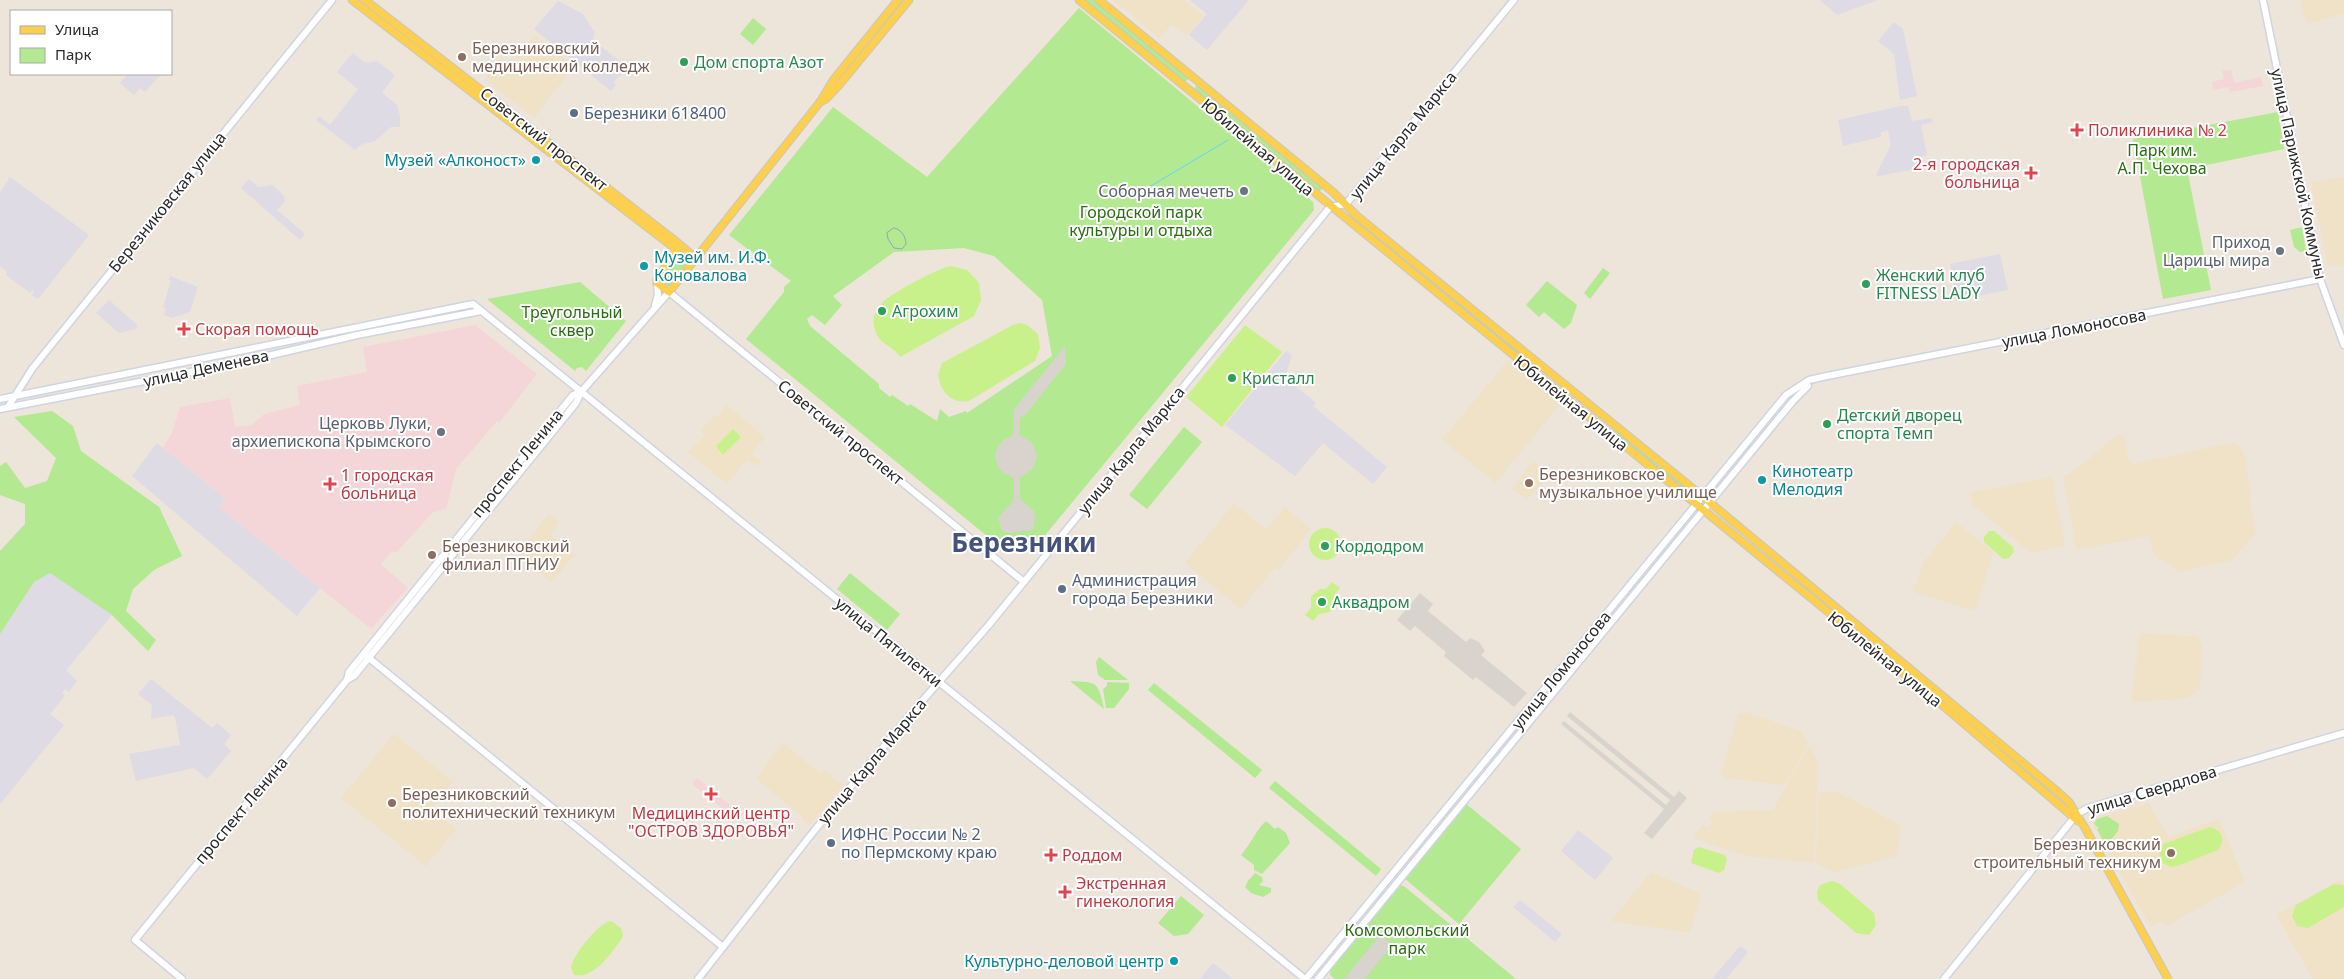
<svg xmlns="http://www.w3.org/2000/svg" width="2344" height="979" font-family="'Noto Sans',sans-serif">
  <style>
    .industrial { fill: #dedbe5 }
    .education { fill: #f0e2c7 }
    .medical { fill: #f5d6d8 }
    .green { fill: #b2e991; fill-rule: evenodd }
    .pitch { fill: #c9f18b }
    .plaza { fill: #d8d4cd }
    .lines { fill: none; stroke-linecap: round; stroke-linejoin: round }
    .stream { stroke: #63d6f9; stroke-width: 1 }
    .secondary-casing { stroke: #cfd4e4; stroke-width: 9 }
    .primary-casing { stroke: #c7c7c7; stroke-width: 9 }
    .secondary { stroke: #fff; stroke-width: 6 }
    .primary { stroke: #fdcf4f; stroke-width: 7 }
    .rail { stroke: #9ca1b6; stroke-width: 1 }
    .education-dot { fill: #8d6e63; stroke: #fff; stroke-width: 2 }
    .leisure-dot { fill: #2e9e5b; stroke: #fff; stroke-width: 2 }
    .service-dot { fill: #5c6f8a; stroke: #fff; stroke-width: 2 }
    .health-dot { fill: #e0444e; stroke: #fff; stroke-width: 2 }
    .culture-dot { fill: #0f9aa8; stroke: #fff; stroke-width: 2 }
    .worship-dot { fill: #6b7280; stroke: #fff; stroke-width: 2 }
    .labels { text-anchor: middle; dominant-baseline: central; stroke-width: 4; stroke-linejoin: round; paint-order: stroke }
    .education-label { font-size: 16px; fill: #785e54; stroke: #fff; text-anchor: start }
    .leisure-label { font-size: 16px; fill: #27864d; stroke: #fff; text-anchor: start }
    .service-label { font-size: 16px; fill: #4e5e75; stroke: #fff; text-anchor: start }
    .health-label { font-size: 16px; fill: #be3a42; stroke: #fff; text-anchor: start }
    .street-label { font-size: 16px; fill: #292929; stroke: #fff }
    .park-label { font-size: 16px; fill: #296c13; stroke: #fff }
    .culture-label { font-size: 16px; fill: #0d838f; stroke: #fff; text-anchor: end }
    .worship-label { font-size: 16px; fill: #5b616d; stroke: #fff; text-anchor: end }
    .town-label { font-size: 26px; font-weight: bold; fill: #46527e; stroke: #fff }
  </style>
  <rect width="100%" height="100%" fill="#ede4da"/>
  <g class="industrial">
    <path d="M1190,0H1249L1207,50L1189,35L1207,14Z"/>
    <path d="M1820,0H1878L1837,15Z"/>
    <path d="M558,1L583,14L595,33L592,41H594L627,67L614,82L616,85L611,91L534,29Z"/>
    <path d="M1894,22L1903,29L1917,96L1900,100L1894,54L1878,41Z"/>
    <path d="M353,53L365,63L377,61L395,75L382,93L397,105L400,116V127H391L375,141L360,145L355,150L316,120L319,116L330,125L358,89L337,72Z"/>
    <path d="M128,74H161L145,92L140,88L134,95L120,83Z"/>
    <path d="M1901,106H1908L1912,121L1932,118L1933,122L1921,125L1927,155L1922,157L1925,167L1879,176L1876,175L1891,145L1888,130L1881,132V137L1843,146L1838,120Z"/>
    <path d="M10,177L89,235L38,299L32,295L34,291L32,290L30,293L6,275L7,272L0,266V193Z"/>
    <path d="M249,179L258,187L273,185L284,196L285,201L277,210L305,234L300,240L241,188Z"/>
    <path d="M2000,254L2008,290L1956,300L1950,264Z"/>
    <path d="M170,276L198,287L190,312L172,318L164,315L166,308L163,307L171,281L169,280Z"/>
    <path d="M109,300L138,326L135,329L119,333L96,313Z"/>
    <path d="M1286,351L1292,355L1285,377L1316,403L1313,406L1387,467L1373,484L1323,443L1295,476L1225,425Z"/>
    <path d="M157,443L226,499L219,507L320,588L297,616L132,476Z"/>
    <path d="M50,573L112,615L66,670L77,681L69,692L65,689L62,693L65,696L50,714L64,725L0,804V634L34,582Z"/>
    <path d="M151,679L212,728L217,723L231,735L224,744L231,751L207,779L194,768L136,781L129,754L180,745L175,717L173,715L151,719L152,705L138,694Z"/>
    <path d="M1578,830L1613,858L1595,880L1561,851Z"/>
    <path d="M1520,900L1562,934L1555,942L1513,907Z"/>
    <path d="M1740,946L1748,952L1726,979H1712Z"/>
    <path d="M1213,963L1233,979H1200Z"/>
  </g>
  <g class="education">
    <path d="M1113,0H1183L1203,16L1187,35L1172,24L1160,38Z"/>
    <path d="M2300,0H2344V14L2307,23Z"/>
    <path d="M534,35L574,66L534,118L484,79L501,57L511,64Z"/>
    <path d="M2344,177V264L2328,267L2311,182Z"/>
    <path d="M1508,360L1561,403L1496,483L1442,440Z"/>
    <path d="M727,405L765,437L752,454L761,461L756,466L747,460L727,484L688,452L705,435L701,431L713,416L716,418Z"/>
    <path d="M2119,434L2124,435L2128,459L2135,466L2138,463L2231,443L2236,444L2240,447L2244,455L2252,498L2249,499L2256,533L2232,560L2181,572L2154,556L2149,536L2077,550L2063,476L2070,474Z"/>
    <path d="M1533,461L1547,473V478L1527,500L1512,488Z"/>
    <path d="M2052,477L2065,546L2031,553L1973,505L1970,493Z"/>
    <path d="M1234,503L1266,530L1285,507L1311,529L1279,570L1275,568L1241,609L1185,563Z"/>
    <path d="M549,514L559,522L550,535L575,554L552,582L517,554Z"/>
    <path d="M1956,522L1993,552L1975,611L1914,592L1923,563Z"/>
    <path d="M2141,633L2198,637L2202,648L2200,687L2189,698L2134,702L2131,697Z"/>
    <path d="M1746,712L1801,731L1808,744L1785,785L1725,778L1721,774L1738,715Z"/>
    <path d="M394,734L453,782L431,808L456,829L426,866L341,798Z"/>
    <path d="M783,743L820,773L824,770L843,785L809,826L802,820L803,817L756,779Z"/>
    <path d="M1809,745L1818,760L1814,863L1747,856L1695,839L1694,837L1703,825L1708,828L1713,821L1709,818L1714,812L1773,810Z"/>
    <path d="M1838,792L1901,826L1897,856L1835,872L1816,864L1819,793Z"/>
    <path d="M2149,803L2168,837L2219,819L2245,882L2166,926L2162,921L2151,927L2093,825L2097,817Z"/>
    <path d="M1651,872L1701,894L1690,933L1611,921Z"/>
    <path d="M2340,880L2344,883V979H2313L2276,915Z"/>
  </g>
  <g class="medical">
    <path d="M2231,70L2234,83L2261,77L2263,86L2230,92L2229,87L2213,90L2212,82L2224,79L2222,71Z"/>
    <path d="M475,325L537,374L499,423L497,421L456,469L446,509L433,512L396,553L392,551L381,564L408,588L371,629L219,507L226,499L163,448L172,433L180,407L230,398L235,427L252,425L264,414L300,405L297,386L367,372L363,347Z"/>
    <path d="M697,778L730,805L725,811L692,784Z"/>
  </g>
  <g class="green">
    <path d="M1084,0H1094L1189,78L1184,83Z"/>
    <path d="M1079,8L1313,202L1314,210L1032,551L1019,549L1009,554L746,339L784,292V287L791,281L729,235L833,107L927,177ZM964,248L994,256L1042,300L1052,356L967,413L966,411L949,417L940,409L937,421L910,404L908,406L892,395L890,397L879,388V384L810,326L807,319L812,315L825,325L842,305L833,296L894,252Z"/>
    <path d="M753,18L766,29L753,45L740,34Z"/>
    <path d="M1197,85L1323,188L1318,193L1193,90Z"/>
    <path d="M2278,112L2284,149L2187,169L2211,290L2163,299L2133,139Z"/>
    <path d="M1351,216L1391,246L1521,353L1518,355L1348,219Z"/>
    <path d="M2302,227L2306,251L2300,252L2294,247L2290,230Z"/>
    <path d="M683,254L687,258V265L670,286L664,285L659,280L677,255Z"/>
    <path d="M1603,268L1610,273L1590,299L1584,293Z"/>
    <path d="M1547,281L1577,305L1571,323L1564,329L1544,312L1539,317L1526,305Z"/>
    <path d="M580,282L626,321L586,371L582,367L577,368L575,371L487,299Z"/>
    <path d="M52,411L73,426L81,451L159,507L182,556L154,570L133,589L126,611L156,640L148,651L112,615L50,573L34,582L0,634V551L25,524V504L0,495V466L6,462L25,488L47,481L56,458L14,417Z"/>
    <path d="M1184,427L1202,442L1147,509L1129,495Z"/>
    <path d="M1615,428L1692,491L1689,495L1611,433Z"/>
    <path d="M850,573L900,614L887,630L837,589Z"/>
    <path d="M1099,657L1128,680H1105L1098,675L1096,662Z"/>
    <path d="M1070,681C1098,682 1098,682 1104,709Z"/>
    <path d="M1107,682L1129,683V689L1114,708H1106L1103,689L1107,686Z"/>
    <path d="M1154,683L1262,770L1255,778L1148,690Z"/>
    <path d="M1275,781L1381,869L1376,876L1269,788Z"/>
    <path d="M1465,803L1521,849L1459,924L1404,878Z"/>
    <path d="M2107,816L2119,824L2118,831L2106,846L2097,829L2099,828L2094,824L2097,819Z"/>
    <path d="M1266,821L1275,829L1278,827L1286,833L1290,843L1262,874L1254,870V865L1241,855C1251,844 1256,830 1266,821Z"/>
    <path d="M1255,873L1262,877L1263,881L1259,885L1271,888V892L1263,897L1251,893L1245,887L1248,881Z"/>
    <path d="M1401,885L1405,887L1516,979H1335L1330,975L1331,967Z"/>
    <path d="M1181,896L1204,915L1188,934L1174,936L1158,923Z"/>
  </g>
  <g class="pitch">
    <path d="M951,266L967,270L979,283L981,300L974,316L900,357C894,346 879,345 875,330C872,321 874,312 880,305C887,295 938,268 951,266Z"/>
    <path d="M1020,323L1027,325L1038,334L1040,348L1035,361L969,401C951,404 941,392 938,375L942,363L1013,325Z"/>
    <path d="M1245,325L1282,352L1222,427L1186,397Z"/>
    <path d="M733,429L740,436V438L723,455L716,446Z"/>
    <circle cx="1325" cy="544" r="16"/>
    <path d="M1989,531H1994L2013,547L2014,552L2009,558L2003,559L1984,542V537Z"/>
    <path d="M1332,582L1340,588L1334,595V607L1330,612L1319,614L1313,621L1305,615L1311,608V596L1320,589H1326Z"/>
    <path d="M2210,827C2222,830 2226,840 2218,850L2177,866L2172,867L2162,863L2159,853L2163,844Z"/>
    <path d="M1699,847L1725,855L1727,860L1724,870L1719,873L1691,863L1694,850Z"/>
    <path d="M1832,881L1840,884L1874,913L1876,925L1869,935L1856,933L1818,900L1817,892L1820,885Z"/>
    <path d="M2334,884L2344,885V907L2308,928L2297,926L2292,916L2296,905Z"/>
    <path d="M611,921L621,928L623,935L621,940C610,954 595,979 574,975L571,968C572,956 599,922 611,921Z"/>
  </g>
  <g class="plaza">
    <path d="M1065,346L1066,364L1024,416L1020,418L1019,435L1032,442L1037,456L1033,469L1020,477V499L1034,511L1035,518L1033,530L1010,533L1002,531L998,518L1014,500V478L1003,473L998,467L995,457L996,450L1002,441L1013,435L1014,409Z"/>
    <path d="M1420,593L1433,604L1428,611L1466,642L1470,638L1479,642L1485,651L1481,655L1527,693L1514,707L1476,677L1473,680L1444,656L1446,652L1415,626L1410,631L1397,620Z"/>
    <path d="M1570,712L1674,797L1679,791L1687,798L1652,839L1644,833L1664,809L1561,724L1564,721L1666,805L1670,800L1567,716Z"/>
    <path d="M1380,935L1392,945L1372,970L1365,979H1344Z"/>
  </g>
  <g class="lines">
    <path class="stream" d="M1134,196L1228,140"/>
    <g class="secondary-casing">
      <g id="secondary">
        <path d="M2263,0L2320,279L2344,345"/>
        <path d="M655,305L658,295L657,283"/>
        <path d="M0,399L473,304L1305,979"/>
        <path d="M8,407L32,369L48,349L332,0"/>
        <path d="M0,409L242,362L357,335L481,311"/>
        <path d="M364,654L723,947"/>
        <path d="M347,680L349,672L573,395L581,392"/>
        <path d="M182,979L135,940L347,680L354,676L576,403L581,392L669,292L1024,582"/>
        <path d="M698,979L814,831L909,716L988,626L1330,207L1346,204L1514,0"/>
        <path d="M1306,979L1786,395L1809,380L1827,376L2320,279"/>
        <path d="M1318,979L1793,401L1808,386"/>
        <path d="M1944,979L2077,814L2088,808L2344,733"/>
      </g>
    </g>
    <g class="primary-casing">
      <g id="primary">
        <path d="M352,0L677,250"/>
        <path d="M365,0L673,239L691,254L692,263"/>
        <path d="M1079,0L1947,709L2078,821"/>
        <path d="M1099,0L1333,192L1357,216L1696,491L2058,792L2069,802L2085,828L2168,979"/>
        <path d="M820,102L826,99L840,84L909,0"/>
        <path d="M677,250L657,279V283L669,292L820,102L834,79L898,0"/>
      </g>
    </g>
    <use href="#secondary" class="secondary"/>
    <use href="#primary" class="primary"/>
    <path class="rail" d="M894,228C901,229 906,237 906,244L902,249L894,248L888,239L887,233Z"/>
  </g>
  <g class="education-dot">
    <circle cx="462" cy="57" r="5"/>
    <circle cx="1529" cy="483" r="5"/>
    <circle cx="432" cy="555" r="5"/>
    <circle cx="392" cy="803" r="5"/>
    <circle cx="2171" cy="853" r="5"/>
  </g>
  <g class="leisure-dot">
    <circle cx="684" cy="62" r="5"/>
    <circle cx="1866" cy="284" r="5"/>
    <circle cx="882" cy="311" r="5"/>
    <circle cx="1232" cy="378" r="5"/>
    <circle cx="1827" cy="424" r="5"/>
    <circle cx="1325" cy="546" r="5"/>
    <circle cx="1322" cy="602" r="5"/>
  </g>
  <g class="service-dot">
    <circle cx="574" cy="113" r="5"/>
    <circle cx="1062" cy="589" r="5"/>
    <circle cx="831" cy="843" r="5"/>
  </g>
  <g class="health-dot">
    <path d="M2074.5 122.5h5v5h5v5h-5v5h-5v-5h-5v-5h5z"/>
    <path d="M2028.5 165.5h5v5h5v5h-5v5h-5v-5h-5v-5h5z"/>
    <path d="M181.5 321.5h5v5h5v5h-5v5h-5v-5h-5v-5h5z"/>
    <path d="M327.5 476.5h5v5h5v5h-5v5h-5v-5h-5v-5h5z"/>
    <path d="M708.5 786.5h5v5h5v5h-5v5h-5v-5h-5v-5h5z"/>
    <path d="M1048.5 847.5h5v5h5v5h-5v5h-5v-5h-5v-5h5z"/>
    <path d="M1062.5 884.5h5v5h5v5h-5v5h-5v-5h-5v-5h5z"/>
  </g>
  <g class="culture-dot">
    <circle cx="536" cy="160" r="5"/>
    <circle cx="644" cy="266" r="5"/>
    <circle cx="1762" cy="480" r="5"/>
    <circle cx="1174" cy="961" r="5"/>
  </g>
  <g class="worship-dot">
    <circle cx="1244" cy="191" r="5"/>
    <circle cx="2280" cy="251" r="5"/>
    <circle cx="441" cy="432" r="5"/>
  </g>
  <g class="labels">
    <g class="education-label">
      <text x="472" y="48">Березниковский<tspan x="472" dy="18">медицинский колледж</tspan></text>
      <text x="1539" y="474">Березниковское<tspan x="1539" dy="18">музыкальное училище</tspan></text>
      <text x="442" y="546">Березниковский<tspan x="442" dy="18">филиал ПГНИУ</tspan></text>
      <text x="402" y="794">Березниковский<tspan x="402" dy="18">политехнический техникум</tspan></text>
      <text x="2161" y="844" text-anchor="end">Березниковский<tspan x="2161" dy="18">строительный техникум</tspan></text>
    </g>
    <g class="leisure-label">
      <text x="694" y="62">Дом спорта Азот</text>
      <text x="1876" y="275">Женский клуб<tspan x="1876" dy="18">FITNESS LADY</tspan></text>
      <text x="892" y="311">Агрохим</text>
      <text x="1242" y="378">Кристалл</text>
      <text x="1837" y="415">Детский дворец<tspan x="1837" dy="18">спорта Темп</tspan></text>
      <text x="1335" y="546">Кордодром</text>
      <text x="1332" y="602">Аквадром</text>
    </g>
    <g class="service-label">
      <text x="584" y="113">Березники 618400</text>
      <text x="1072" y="580">Администрация<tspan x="1072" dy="18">города Березники</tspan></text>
      <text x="841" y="834">ИФНС России № 2<tspan x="841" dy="18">по Пермскому краю</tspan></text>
    </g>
    <g class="health-label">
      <text x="2088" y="130">Поликлиника № 2</text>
      <text x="2020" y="164" text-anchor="end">2-я городская<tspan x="2020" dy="18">больница</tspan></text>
      <text x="195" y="329">Скорая помощь</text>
      <text x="341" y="475">1 городская<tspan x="341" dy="18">больница</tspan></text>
      <text x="711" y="813" text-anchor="middle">Медицинский центр<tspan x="711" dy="18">"ОСТРОВ ЗДОРОВЬЯ"</tspan></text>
      <text x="1062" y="855">Роддом</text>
      <text x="1076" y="883">Экстренная<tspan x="1076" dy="18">гинекология</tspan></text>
    </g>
    <g class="street-label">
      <text transform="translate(1403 135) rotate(-51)">улица Карла Маркса</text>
      <text transform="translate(544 139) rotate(38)">Советский проспект</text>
      <text transform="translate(1258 147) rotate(40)">Юбилейная улица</text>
      <text transform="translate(2299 174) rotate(78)">улица Парижской Коммуны</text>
      <text transform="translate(167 202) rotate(-51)">Березниковская улица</text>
      <text transform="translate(2074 328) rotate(-11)">улица Ломоносова</text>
      <text transform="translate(206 368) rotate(-12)">улица Деменева</text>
      <text transform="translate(1571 403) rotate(39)">Юбилейная улица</text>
      <text transform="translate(841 432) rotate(39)">Советский проспект</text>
      <text transform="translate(1131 450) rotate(-51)">улица Карла Маркса</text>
      <text transform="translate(517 463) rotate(-51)">проспект Ленина</text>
      <text transform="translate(889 642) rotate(39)">улица Пятилетки</text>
      <text transform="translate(1885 659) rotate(39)">Юбилейная улица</text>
      <text transform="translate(1561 670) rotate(-51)">улица Ломоносова</text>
      <text transform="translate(872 761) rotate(-50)">улица Карла Маркса</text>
      <text transform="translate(2152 790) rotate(-17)">улица Свердлова</text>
      <text transform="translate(241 810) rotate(-50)">проспект Ленина</text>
    </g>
    <g class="park-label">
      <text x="2162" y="150">Парк им.<tspan x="2162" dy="18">А.П. Чехова</tspan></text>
      <text x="1141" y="212">Городской парк<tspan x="1141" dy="18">культуры и отдыха</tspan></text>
      <text x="572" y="312">Треугольный<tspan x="572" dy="18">сквер</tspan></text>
      <text x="1407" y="930">Комсомольский<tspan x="1407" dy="18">парк</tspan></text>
    </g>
    <g class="culture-label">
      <text x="526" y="160">Музей «Алконост»</text>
      <text x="654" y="257" text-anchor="start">Музей им. И.Ф.<tspan x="654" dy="18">Коновалова</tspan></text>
      <text x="1772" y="471" text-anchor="start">Кинотеатр<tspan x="1772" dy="18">Мелодия</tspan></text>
      <text x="1164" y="961">Культурно-деловой центр</text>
    </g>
    <g class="worship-label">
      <text x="1234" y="191">Соборная мечеть</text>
      <text x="2270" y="242">Приход<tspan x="2270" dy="18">Царицы мира</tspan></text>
      <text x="431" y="423">Церковь Луки,<tspan x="431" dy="18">архиепископа Крымского</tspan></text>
    </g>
    <g class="town-label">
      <text x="1024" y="542">Березники</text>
    </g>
  </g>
  <rect x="10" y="10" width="162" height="65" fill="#ffffff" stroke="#a9a9a9"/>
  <rect x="20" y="26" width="25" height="8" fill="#fdcf4f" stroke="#a9a9a9"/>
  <text x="55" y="35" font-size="15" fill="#292929">Улица</text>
  <rect x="20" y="48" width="25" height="15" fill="#b2e991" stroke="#a9a9a9"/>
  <text x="55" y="60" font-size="15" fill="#292929">Парк</text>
</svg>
